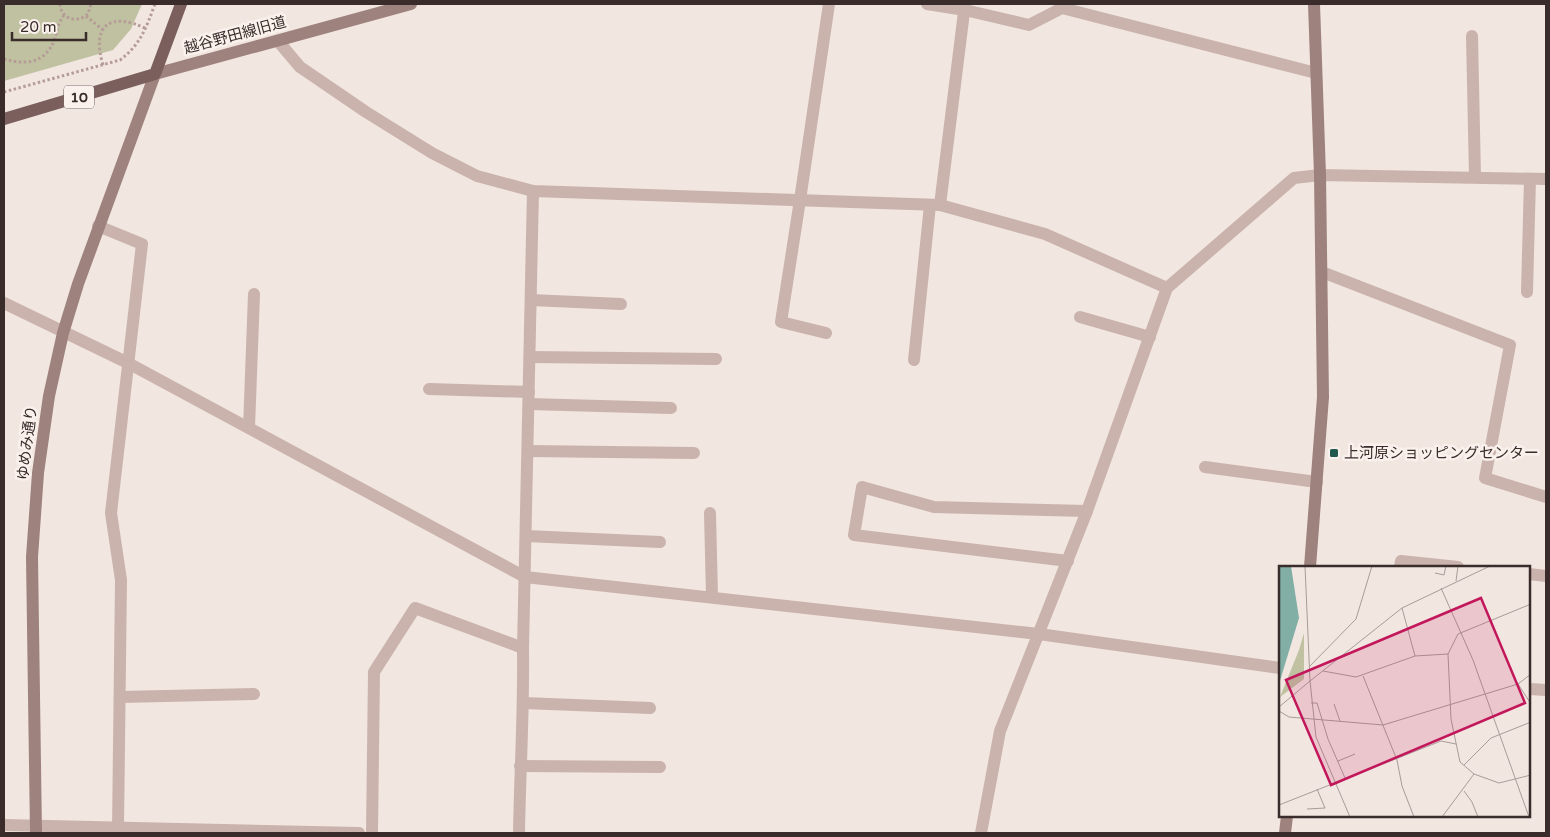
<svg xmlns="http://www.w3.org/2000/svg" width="1550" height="837" font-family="'Varela Round','Noto Sans JP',sans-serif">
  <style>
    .green { fill: #bfc1a1 }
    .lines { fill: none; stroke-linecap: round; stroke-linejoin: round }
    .path { stroke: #b69c97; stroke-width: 3; stroke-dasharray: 2.5 2.5; stroke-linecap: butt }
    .lane { stroke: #cab3ad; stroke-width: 12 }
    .street { stroke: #cab3ad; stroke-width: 12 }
    .secondary { stroke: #9e827e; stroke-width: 12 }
    .primary { stroke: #7a5f5d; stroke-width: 12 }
    .poi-dot { fill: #22594f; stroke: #faf1ed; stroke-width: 2 }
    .labels { text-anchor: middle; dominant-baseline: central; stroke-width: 5; stroke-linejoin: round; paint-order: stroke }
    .shield { fill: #faf1ed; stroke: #736765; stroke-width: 1 }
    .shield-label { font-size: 14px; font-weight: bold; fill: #392c2b }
    .street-label { font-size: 15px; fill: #392c2b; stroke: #faf1ed }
    .poi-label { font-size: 15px; fill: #392c2b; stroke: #faf1ed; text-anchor: start }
    .inset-road { fill: none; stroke: #a89c98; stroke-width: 1 }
    .view { fill: #c2185b; fill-opacity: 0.15; stroke: #c2185b; stroke-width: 2.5 }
    .inset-edge { fill: none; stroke: #392c2b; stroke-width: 2.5 }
  </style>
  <rect width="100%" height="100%" fill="#f2e6e1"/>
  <path class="green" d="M4,4H142L131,29L113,50L4,81Z"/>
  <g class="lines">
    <g class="path">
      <path d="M60,4C61,19 77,24 88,14L91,4"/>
      <path d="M86,16L103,30"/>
      <path d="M4,59C25,65 44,64 54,41C58,30 57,25 64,15"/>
      <path d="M103,65C91,25 110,11 147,29"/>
      <path d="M4,92L120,60C141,44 146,28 155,4"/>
    </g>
    <g class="lane">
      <path d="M927,4L965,10L1029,25L1062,8L1316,73"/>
      <path d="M1472,36L1475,177"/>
      <path d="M1322,272L1510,345L1485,478L1546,497"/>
      <path d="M1527,292L1530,179"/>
      <path d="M531,300L621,304"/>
      <path d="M826,333L781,322L800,200L829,4"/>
      <path d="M530,357L716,359"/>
      <path d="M914,360L930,205"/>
      <path d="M529,404L671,408"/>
      <path d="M528,451L694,453"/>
      <path d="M1205,467L1317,482"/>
      <path d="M710,513L712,597"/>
      <path d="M526,536L660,542"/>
      <path d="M1068,561L854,535L862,487L934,507L1087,511"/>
      <path d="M1400,567L1401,561L1458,567"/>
      <path d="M1529,574L1546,576"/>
      <path d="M524,703L650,708"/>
      <path d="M520,766L660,767"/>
      <path d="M372,833L374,672L415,608L523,648"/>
    </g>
    <g class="street">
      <path d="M278,41L300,67L366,112L432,153L477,176L533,191L940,205L1045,234L1167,288"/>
      <path d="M940,205L965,4"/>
      <path d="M98,226L142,244L111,513L121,580L118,828"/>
      <path d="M4,303L128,363L525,577L1039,634L1280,668"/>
      <path d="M1080,317L1150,337"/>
      <path d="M429,389L529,392"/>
      <path d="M249,428L254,294"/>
      <path d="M1529,689L1546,690"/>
      <path d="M120,697L254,694"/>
      <path d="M4,825L359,833"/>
      <path d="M519,833C520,771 524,710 523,648L533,191"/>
      <path d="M981,833L1000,731L1087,511L1167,288L1294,178L1320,175L1546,179"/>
    </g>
    <g class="secondary">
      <path d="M1310,567L1323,397L1320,175L1314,4"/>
      <path d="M36,833L32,557L38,473L49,396L63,333L78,284L155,74L411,4"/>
      <path d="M1285,833L1287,816"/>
    </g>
    <path class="primary" d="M4,119L155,74L181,4"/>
  </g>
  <rect class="poi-dot" x="1329" y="448" width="10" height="10" rx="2.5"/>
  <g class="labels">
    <rect class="shield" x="64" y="85.5" width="30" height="23" rx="4"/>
    <g class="shield-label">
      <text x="79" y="97">10</text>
    </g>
    <g class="street-label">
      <text transform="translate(235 35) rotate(-15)">越谷野田線旧道</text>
      <text transform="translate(27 443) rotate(-83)">ゆめみ通り</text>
    </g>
    <g class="poi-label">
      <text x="1344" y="453">上河原ショッピングセンター</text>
    </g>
  </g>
  <g transform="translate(1279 566)">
    <rect width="251" height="251" fill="#f2e6e1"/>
    <path d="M25,67V113L1,131L20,84Z" fill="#bfc1a1"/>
    <path d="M0,0H12L20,52L0,118Z" fill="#81aea5"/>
    <path class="inset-road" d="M156,7L165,9L167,0M177,15L179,0M162,22L194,94L250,251M252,38L179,68L169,88L172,153L181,196L195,208L220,217L252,209M123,42L136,90M30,101L77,53L93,0M44,105L77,111L136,90L169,88M84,110L118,194L123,220L135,251M239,118L252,138M32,137H38L49,173L66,212M55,138L61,155M0,141L31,115L26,0M0,145L10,151L104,159L239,118L252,108M59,195L76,188M185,199L212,172L252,156M185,225L193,236L199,251M0,239L162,175L177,178M28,243L46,242L38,223M71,251L37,171L31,115L123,42L211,0M163,251L195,208"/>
    <path class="view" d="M202,32L246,137L52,219L7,114Z"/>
    <rect width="251" height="251" class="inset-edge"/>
  </g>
  <rect width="1550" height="837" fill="none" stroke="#392c2b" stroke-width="10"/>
  <path d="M12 32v8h74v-8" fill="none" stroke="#392c2b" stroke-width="2.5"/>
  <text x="20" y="32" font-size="15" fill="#392c2b" stroke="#faf1ed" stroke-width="4" paint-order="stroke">20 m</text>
</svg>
